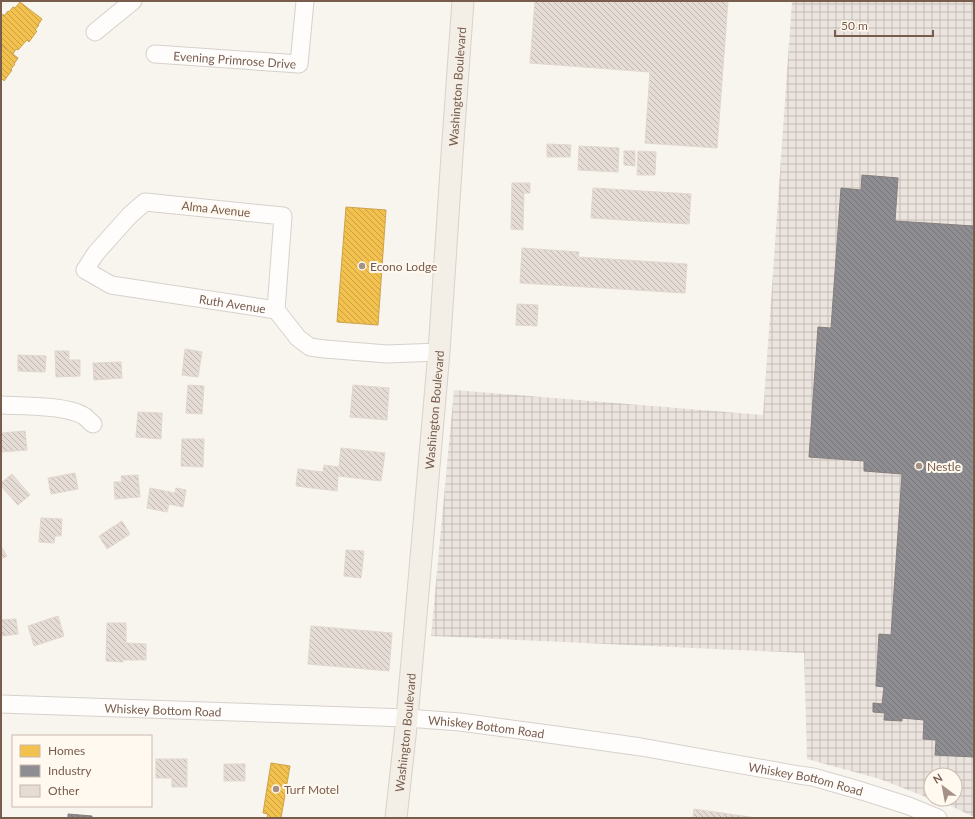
<svg xmlns="http://www.w3.org/2000/svg" width="975" height="819" font-family="Lato,sans-serif">
  <style>
    .industrial { fill: url(#industrial-grid) }
    .homes { fill: url(#homes-back-hatch); stroke: #cda34d }
    .industry { fill: url(#industry-back-hatch); stroke: #877e7d }
    .building { fill: url(#building-back-hatch); stroke: #e1d7cf }
    .lines { fill: none; stroke-linecap: round; stroke-linejoin: round }
    .minor-casing { stroke: #d7d1cc; stroke-width: 19 }
    .major-casing { stroke: #dad1cb; stroke-width: 23 }
    .minor { stroke: #fefdfc; stroke-width: 17 }
    .major { stroke: #f3eee6; stroke-width: 21 }
    .poi-dot { fill: #a59185; stroke: #fff9f0; stroke-width: 1.5 }
    .labels { text-anchor: middle; dominant-baseline: central; stroke-width: 4; stroke-linejoin: round; paint-order: stroke }
    .street-label { font-size: 12px; fill: #785c4c; stroke: #fff9f0 }
    .poi-label { font-size: 12px; fill: #785c4c; stroke: #fff9f0; text-anchor: start }
  </style>
  <defs>
    <pattern id="industrial-grid" width="8" height="8" patternUnits="userSpaceOnUse"><rect width="8" height="8" fill="#ebe4de"/><path d="M0 4h8M4 0v8" fill="none" stroke="#c3bcb6"/></pattern>
    <pattern id="homes-back-hatch" width="6" height="6" patternUnits="userSpaceOnUse"><rect width="6" height="6" fill="#f2c14e"/><path d="M-1 5l2 2M0 0l6 6M5-1l2 2" fill="none" stroke="#c9a043"/></pattern>
    <pattern id="industry-back-hatch" width="6" height="6" patternUnits="userSpaceOnUse"><rect width="6" height="6" fill="#8d8d92"/><path d="M-1 5l2 2M0 0l6 6M5-1l2 2" fill="none" stroke="#787679"/></pattern>
    <pattern id="building-back-hatch" width="6" height="6" patternUnits="userSpaceOnUse"><rect width="6" height="6" fill="#e5ddd5"/><path d="M-1 5l2 2M0 0l6 6M5-1l2 2" fill="none" stroke="#beb6af"/></pattern>
  </defs>
  <rect width="100%" height="100%" fill="#f8f4ee"/>
  <path class="industrial" d="M792,1H974V817L953,807L932,799H955V775H931V799L880,779L807,759L804,653L431,636L454,390L763,415Z"/>
  <g class="homes">
    <path d="M20,2L42,19L38,25H39L35,30L37,31L29,42L27,40L18,50L16,49L13,54L1,45V17L3,14L4,16L8,11L9,12L13,7L15,8Z"/>
    <path d="M1,45L18,58L14,64H15L11,69L12,70L4,81L3,79L1,81Z"/>
    <path d="M346,207L386,210L378,325L337,322Z"/>
    <path d="M271,763L290,766L281,818H267L268,814L263,813Z"/>
  </g>
  <g class="industry">
    <path d="M862,175L898,178L895,221L974,226V757L935,755L936,740L923,739L924,720L902,718V721L884,720L885,713L873,712V703L882,704L884,687L876,686L879,634L891,635L902,474L864,471V461L809,457L818,327L831,328L841,188L861,190Z"/>
    <path d="M68,814L92,816V818H68Z"/>
  </g>
  <g class="building">
    <path d="M535,1H728L717,148L645,143L650,72L530,63Z"/>
    <path d="M547,144L571,145L570,157H547Z"/>
    <path d="M579,146L619,148L618,172L578,170Z"/>
    <path d="M624,151H635V166L624,165Z"/>
    <path d="M638,151L656,152L655,175H637Z"/>
    <path d="M512,183H530V193H524L523,230L511,229Z"/>
    <path d="M593,188L691,194L689,224L591,218Z"/>
    <path d="M522,248L579,252L578,257L687,264L685,293L520,283Z"/>
    <path d="M517,304L538,305L537,326L516,325Z"/>
    <path d="M185,349L202,352L198,377L182,375Z"/>
    <path d="M55,351H69V360H80V376L56,377Z"/>
    <path d="M18,355L46,356L45,372L18,371Z"/>
    <path d="M121,362L122,378L94,380L93,363Z"/>
    <path d="M188,385L204,386L202,414L186,413Z"/>
    <path d="M353,385L389,388L387,420L350,417Z"/>
    <path d="M138,412L162,413L161,439L136,437Z"/>
    <path d="M25,431L27,450L1,452V433Z"/>
    <path d="M182,439H204L203,467L181,466Z"/>
    <path d="M341,448L385,453L381,481L338,476L337,491L296,486L298,469L323,472L324,465L339,467Z"/>
    <path d="M75,473L78,489L51,494L48,478Z"/>
    <path d="M12,474L30,495L18,505L1,486V483Z"/>
    <path d="M138,475L140,497L115,499L114,482H122L121,476Z"/>
    <path d="M150,488L175,493L176,488L186,490L183,507L169,504L167,512L147,508Z"/>
    <path d="M41,518L62,519L61,536H55L54,543L39,542Z"/>
    <path d="M122,521L130,534L107,549L99,536Z"/>
    <path d="M1,546L7,556L1,559Z"/>
    <path d="M346,550L364,551L361,578L344,576Z"/>
    <path d="M58,616L64,636L34,646L28,626Z"/>
    <path d="M16,619L18,634L1,636V620Z"/>
    <path d="M107,623H126V643L146,644V660H123V662L106,661Z"/>
    <path d="M311,626L392,633L389,671L308,664Z"/>
    <path d="M156,759H187V787H172V778H156Z"/>
    <rect x="224" y="764" width="21" height="17"/>
    <path d="M694,809L757,818H693Z"/>
  </g>
  <g class="lines">
    <g class="minor-casing">
      <g id="minor">
        <path d="M95,32L133,1"/>
        <path id="s1" d="M155,54L299,64L305,1"/>
        <path id="s2" d="M276,310L283,216L145,202L130,215L96,253L85,270L111,285L276,310L298,338L310,347L325,349L387,354L439,352"/>
        <path d="M1,405C22,406 66,405 84,416C87,418 90,422 93,424"/>
        <path id="s3" d="M1,704L407,718L460,722L556,735L641,747L799,775L813,777L862,791L909,806L938,818"/>
      </g>
    </g>
    <g class="major-casing">
      <g id="major">
        <path id="s4" d="M396,818L407,718L439,352L452,155L463,1"/>
      </g>
    </g>
    <use href="#minor" class="minor"/>
    <use href="#major" class="major"/>
  </g>
  <g class="poi-dot">
    <circle cx="362" cy="266" r="4"/>
    <circle cx="919" cy="466" r="4"/>
    <circle cx="276" cy="789" r="4"/>
  </g>
  <g class="labels">
    <g class="street-label">
      <text stroke="none"><textPath href="#s1" startOffset="80">Evening Primrose Drive</textPath></text>
      <text stroke="none"><textPath href="#s4" startOffset="734">Washington Boulevard</textPath></text>
      <text transform="translate(216 209) rotate(6)">Alma Avenue</text>
      <text stroke="none"><textPath href="#s2" startOffset="477">Ruth Avenue</textPath></text>
      <text stroke="none"><textPath href="#s4" startOffset="410">Washington Boulevard</textPath></text>
      <text stroke="none"><textPath href="#s3" startOffset="162">Whiskey Bottom Road</textPath></text>
      <text stroke="none"><textPath href="#s3" startOffset="486">Whiskey Bottom Road</textPath></text>
      <text stroke="none"><textPath href="#s4" startOffset="86">Washington Boulevard</textPath></text>
      <text stroke="none"><textPath href="#s3" startOffset="810">Whiskey Bottom Road</textPath></text>
    </g>
    <g class="poi-label">
      <text x="370" y="266">Econo Lodge</text>
      <text x="927" y="466">Nestle</text>
      <text x="284" y="789">Turf Motel</text>
    </g>
  </g>
  <rect width="975" height="819" fill="none" stroke="#785c4c" stroke-width="4"/>
  <rect x="12" y="735" width="140" height="72" fill="#fff9f0" stroke="#c9baae"/>
  <rect x="20" y="745" width="20" height="12" fill="#f2c14e" stroke="#c9baae"/>
  <text x="48" y="755" font-size="12" fill="#785c4c">Homes</text>
  <rect x="20" y="765" width="20" height="12" fill="#8d8d92" stroke="#c9baae"/>
  <text x="48" y="775" font-size="12" fill="#785c4c">Industry</text>
  <rect x="20" y="785" width="20" height="12" fill="#e5ddd5" stroke="#c9baae"/>
  <text x="48" y="795" font-size="12" fill="#785c4c">Other</text>
  <g transform="translate(943 787) rotate(328)"><circle r="19" fill="#fff9f0" stroke="#c9baae"/>
  <path d="M0-3L7 15L0 10L-7 15Z" fill="#a59185"/>
  <text y="-6" font-size="11" font-weight="bold" text-anchor="middle" fill="#785c4c">N</text>
  </g>
  <path d="M835 30v6h98v-6" fill="none" stroke="#785c4c" stroke-width="2"/>
  <text x="841" y="30" font-size="12" fill="#785c4c" stroke="#fff9f0" stroke-width="3" paint-order="stroke">50 m</text>
</svg>
